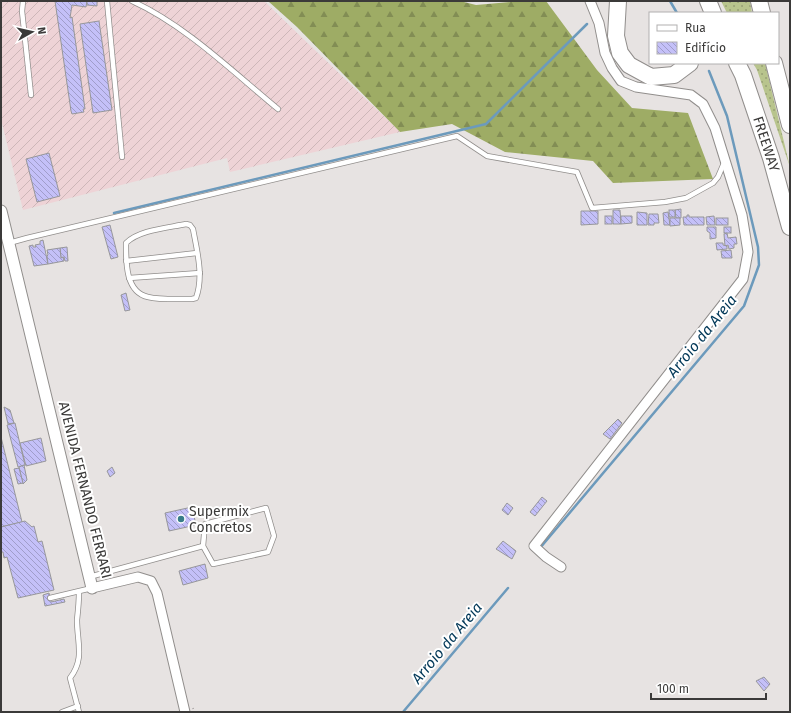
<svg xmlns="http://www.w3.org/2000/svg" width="791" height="713" font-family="'Fira Sans',sans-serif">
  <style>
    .industrial { fill: url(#industrial-furrows) }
    .grass { fill: url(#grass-dots) }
    .forest { fill: url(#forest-firs) }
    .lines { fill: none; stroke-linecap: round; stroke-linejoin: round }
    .stream { stroke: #6c9abc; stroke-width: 2.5 }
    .building { fill: url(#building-back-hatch); stroke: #97979a }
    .service-casing { stroke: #918e8c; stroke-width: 6 }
    .minor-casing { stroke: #918e8c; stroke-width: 11 }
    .tertiary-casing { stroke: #918e8c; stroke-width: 13 }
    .motorway-casing { stroke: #918e8c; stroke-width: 18 }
    .path { stroke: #a3a09f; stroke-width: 1.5; stroke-dasharray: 1 3; stroke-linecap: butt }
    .service { stroke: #fff; stroke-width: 4.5 }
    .minor { stroke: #fff; stroke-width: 9 }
    .tertiary { stroke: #fff; stroke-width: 11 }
    .motorway { stroke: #fff; stroke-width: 16 }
    .poi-dot { fill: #377c89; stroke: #fff; stroke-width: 1.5 }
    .labels { text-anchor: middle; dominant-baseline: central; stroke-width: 4; stroke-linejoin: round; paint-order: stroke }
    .street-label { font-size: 14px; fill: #3b3a39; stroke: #fff }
    .poi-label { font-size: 14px; fill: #3b3a39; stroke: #fff; text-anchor: start }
    .water-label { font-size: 15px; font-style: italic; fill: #003757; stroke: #fff }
  </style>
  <defs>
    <pattern id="industrial-furrows" width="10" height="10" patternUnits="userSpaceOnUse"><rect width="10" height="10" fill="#eed3d6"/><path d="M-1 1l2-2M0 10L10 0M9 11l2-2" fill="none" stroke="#cdb6b8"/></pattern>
    <pattern id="grass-dots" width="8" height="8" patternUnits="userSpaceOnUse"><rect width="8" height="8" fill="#b8c48d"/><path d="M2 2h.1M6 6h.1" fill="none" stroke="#97a074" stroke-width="1.8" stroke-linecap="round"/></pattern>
    <pattern id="forest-firs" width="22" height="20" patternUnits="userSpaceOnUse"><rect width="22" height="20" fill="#9eac65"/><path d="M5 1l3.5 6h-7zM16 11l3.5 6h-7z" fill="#828d54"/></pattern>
    <pattern id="building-back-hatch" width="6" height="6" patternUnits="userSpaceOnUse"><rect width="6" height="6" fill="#c4c0f8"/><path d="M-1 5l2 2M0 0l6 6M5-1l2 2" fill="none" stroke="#a09dca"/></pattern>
  </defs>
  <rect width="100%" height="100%" fill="#e7e3e2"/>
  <path class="industrial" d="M1,1H264L400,132L230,172L227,158L23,210L1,119Z"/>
  <g class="grass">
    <path d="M721,1H750L752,13H727Z"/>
    <path d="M753,63H765L790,167L757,70Z"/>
  </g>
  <path class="forest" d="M268,1H460L476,5L523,1H546L597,70L632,108L688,113L713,179L613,183L593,161L505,152L452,124L400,132L297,27Z"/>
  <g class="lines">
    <g class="stream">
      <path d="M670,1L677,13"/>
      <path d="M114,213L486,124L587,24"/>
      <path d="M540,548L744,306L759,265L758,247L727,116L709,71"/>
      <path d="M403,712L508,588"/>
    </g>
  </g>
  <g class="building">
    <path d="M55,1H87L86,7L72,5L70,18L72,17L85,109H83L84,112L72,114L71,111Z"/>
    <path d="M87,1H97V6L87,5Z"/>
    <path d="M99,21L112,110L93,113L80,24Z"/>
    <path d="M49,153L60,196L37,202L26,159Z"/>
    <path d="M681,209V218H676L675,210Z"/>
    <path d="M613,210H620L621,224H613Z"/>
    <rect x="669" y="210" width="6" height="7"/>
    <path d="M581,211H598V224L581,225Z"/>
    <path d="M637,212L647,213V225H637Z"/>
    <path d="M668,212L670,225H664L663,213Z"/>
    <path d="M649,214H658L659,223H654V225H648Z"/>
    <path d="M687,215H689V217H704V225H684L683,217H687Z"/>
    <rect x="605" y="216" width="7" height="8"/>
    <path d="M621,216H632V223L621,224Z"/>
    <path d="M714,216L715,225H707L706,217Z"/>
    <path d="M670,218H680V225L670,226Z"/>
    <rect x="716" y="218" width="12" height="7"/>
    <path d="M110,225L118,257L111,259L102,227Z"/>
    <path d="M707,227H716V238L710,239V233L707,231Z"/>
    <rect x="724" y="227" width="7" height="6"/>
    <path d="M727,233L728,238L736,237L737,244H734V248L729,249L728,245L725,246L724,234Z"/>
    <path d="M43,240L48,264L34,266L29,246L33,245V247H36L35,245L40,244V241Z"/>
    <path d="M716,243H723V245L727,246V249L717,250Z"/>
    <path d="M67,247L68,261H65L64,257L61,258L60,248Z"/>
    <path d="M60,248L61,258L63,257L64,261L48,264L47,256L48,255L47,250Z"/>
    <path d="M731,250L732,258H722L721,251Z"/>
    <path d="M126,293L130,310L125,311L121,295Z"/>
    <path d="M4,407L10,410L14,423L8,424Z"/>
    <path d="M618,419L622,423L610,439L603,434Z"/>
    <path d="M15,423L25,465L18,467L7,425Z"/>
    <path d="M1,437L22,522L1,527Z"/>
    <path d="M41,438L46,461L26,466L20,443Z"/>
    <path d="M24,465L27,480L23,484L19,467Z"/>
    <path d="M112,467L115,473L110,477L107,471Z"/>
    <path d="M19,468L23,483L18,484L14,469Z"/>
    <path d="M542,497L547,501L535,516L530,512Z"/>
    <path d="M507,503L513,508L508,515L502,510Z"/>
    <path d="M192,507L196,525L169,531L165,513Z"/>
    <path d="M25,521L32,527L34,526L38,542L42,541L54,590L18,598L7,557L4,558L3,552H1V527Z"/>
    <path d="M503,541L516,551L512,559L496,549Z"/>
    <path d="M205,564L208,578L183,585L179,571Z"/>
    <path d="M49,593L51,602L64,599L65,602L45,606L43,595Z"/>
    <path d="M764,677L770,684L764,691L756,681Z"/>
  </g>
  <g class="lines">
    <g class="service-casing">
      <g id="service">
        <path d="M23,1L22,11L31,95"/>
        <path d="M107,1L122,157"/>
        <path d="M132,1C185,25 233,72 278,109"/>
        <path d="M186,224L190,225L193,229C197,251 204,276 196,298L192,299C179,299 160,300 148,297C125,292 126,261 126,243C139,230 167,228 186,224Z"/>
        <path d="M9,243L27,238L457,136L487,156L577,172L592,208L665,202L686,198L713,183L718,177L724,163"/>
        <path d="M126,261L197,253"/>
        <path d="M129,278L200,273"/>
        <path d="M266,508L274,536L268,552L213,564L203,546L205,524Z"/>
        <path d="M89,577L203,546"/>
        <path d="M50,598L92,588"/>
        <path d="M62,712L78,706"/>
        <path d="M79,712L70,678C85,659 77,642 77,620C78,611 79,601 79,592"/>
      </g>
    </g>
    <g class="minor-casing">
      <g id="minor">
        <path d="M561,567L546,557L534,546L743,279L748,252L742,215L715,128L703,104L691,95L636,87L621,81L612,68L605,53L599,23L590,1"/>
        <path d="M92,588L138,577L151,581L157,593L185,712"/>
      </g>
    </g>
    <g class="tertiary-casing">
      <path id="tertiary" d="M1,211L92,588"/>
    </g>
    <g class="motorway-casing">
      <g id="motorway">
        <path d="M618,1L616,36L620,53L629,65L651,77L674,75L690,63"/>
        <path d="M708,1L713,13"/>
        <path d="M759,1L762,13"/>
        <path d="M737,63L743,75L771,158L790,227"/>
        <path d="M774,63L790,125"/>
      </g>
    </g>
    <path class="path" d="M193,708L194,712"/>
    <use href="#service" class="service"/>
    <use href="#minor" class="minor"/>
    <use href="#tertiary" class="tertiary"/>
    <use href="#motorway" class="motorway"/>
  </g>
  <circle class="poi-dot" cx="181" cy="519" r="4"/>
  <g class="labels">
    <g class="street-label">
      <text transform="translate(766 144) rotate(72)">FREEWAY</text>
      <text transform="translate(85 490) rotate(76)">AVENIDA FERNANDO FERRARI</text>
    </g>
    <g class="poi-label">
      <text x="189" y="511">Supermix<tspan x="189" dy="16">Concretos</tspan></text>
    </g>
    <g class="water-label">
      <text transform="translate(702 336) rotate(-51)">Arroio da Areia</text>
      <text transform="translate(447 643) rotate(-50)">Arroio da Areia</text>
    </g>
  </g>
  <rect width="791" height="713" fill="none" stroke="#3b3a39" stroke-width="4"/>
  <rect x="649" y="12" width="130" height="52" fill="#ffffff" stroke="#b1b0b0"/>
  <rect x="657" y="25" width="20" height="6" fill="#ffffff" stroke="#b1b0b0"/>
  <text x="685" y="32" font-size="12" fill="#3b3a39">Rua</text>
  <rect x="657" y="42" width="20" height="12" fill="url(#building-back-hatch)" stroke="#b1b0b0"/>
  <text x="685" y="52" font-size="12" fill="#3b3a39">Edifício</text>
  <g transform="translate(32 32) rotate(82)" stroke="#ffffff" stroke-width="3" paint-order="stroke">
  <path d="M0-3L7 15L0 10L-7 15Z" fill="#3b3a39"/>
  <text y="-6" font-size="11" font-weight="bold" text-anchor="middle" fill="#3b3a39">N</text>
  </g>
  <path d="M651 693v6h115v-6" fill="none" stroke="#3b3a39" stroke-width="2"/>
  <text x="657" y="693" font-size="12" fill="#3b3a39" stroke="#ffffff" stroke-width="3" paint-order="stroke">100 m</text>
</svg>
